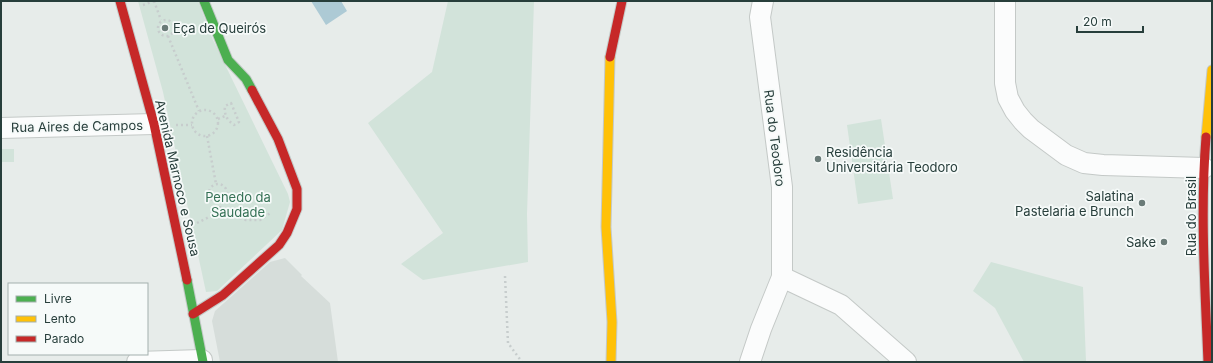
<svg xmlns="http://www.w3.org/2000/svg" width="1213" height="363" font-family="Inter,sans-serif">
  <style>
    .built { fill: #d6ddda }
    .green { fill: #d2e3da }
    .water { fill: #adcad5 }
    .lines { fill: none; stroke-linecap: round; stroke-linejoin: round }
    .street-casing { stroke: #c4c9c7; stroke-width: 22 }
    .fast-casing { stroke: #c4cac8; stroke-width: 11 }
    .slow-casing { stroke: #c4cac8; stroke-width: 11 }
    .jam-casing { stroke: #c4cac8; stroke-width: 11 }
    .path { stroke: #c7cdcd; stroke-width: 2.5; stroke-dasharray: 2 3; stroke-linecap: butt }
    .street { stroke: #fbfcfc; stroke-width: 20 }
    .fast { stroke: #4caf50; stroke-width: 9 }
    .slow { stroke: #ffc107; stroke-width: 9 }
    .jam { stroke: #c62828; stroke-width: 9 }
    .poi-dot { fill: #6a7b78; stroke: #f6faf9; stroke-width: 1.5 }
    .labels { text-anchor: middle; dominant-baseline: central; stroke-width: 3.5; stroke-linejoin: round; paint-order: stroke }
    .poi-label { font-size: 13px; fill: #273e3b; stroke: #f6faf9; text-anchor: start }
    .street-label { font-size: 13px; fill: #273e3b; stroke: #f6faf9 }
    .park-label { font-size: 13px; fill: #357155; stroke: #f6faf9 }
  </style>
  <rect width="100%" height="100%" fill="#e7ecea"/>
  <path class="built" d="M285,258L302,275L301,276L330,303L338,362H220L212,321L215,311L270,262Z"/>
  <g class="green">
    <path d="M138,1H198L213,40L288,194L290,202L282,230L217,291L206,292L163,92Z"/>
    <path d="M448,1H534L527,214L528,262L423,280L401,264L443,233L368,123L432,72Z"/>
    <path d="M881,119L893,199L858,204L847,125Z"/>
    <rect x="1" y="149" width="13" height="13"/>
    <path d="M991,262L1083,287L1086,361L1093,362H1024L995,308L973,291Z"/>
  </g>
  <path class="water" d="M311,1H341L347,11L326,25Z"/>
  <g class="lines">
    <g class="street-casing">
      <g id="street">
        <path d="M763,1L760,17L782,187V277"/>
        <path d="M1005,1V83L1008,98L1015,111L1023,121L1031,129L1066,155L1084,163L1103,165L1204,168"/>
        <path d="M1,128L154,124"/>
        <path d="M137,362L202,360"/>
        <path d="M750,362L761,329L782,277L841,305L906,362"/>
      </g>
    </g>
    <g class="fast-casing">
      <g id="fast">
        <path d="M204,1L228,60L246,79L252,90"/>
        <path d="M187,280L203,362"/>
      </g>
    </g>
    <g class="slow-casing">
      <g id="slow">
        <path d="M610,57L606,227L612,322L611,362"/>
        <path d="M1206,137L1212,70"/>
      </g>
    </g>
    <g class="jam-casing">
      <g id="jam">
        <path d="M120,1L154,124L187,280"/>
        <path d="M610,57L622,1"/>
        <path d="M1206,137C1200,212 1205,287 1208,362"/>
        <path d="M193,314L223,295L279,245L287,233L297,209V189L278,139L252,90"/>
      </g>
    </g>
    <g class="path">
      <path d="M154,1L161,20"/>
      <path d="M143,5L154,1"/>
      <circle cx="166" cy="28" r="8"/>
      <path d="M168,36L199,111"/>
      <path d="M231,103L239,122L234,125C227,120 224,115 225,106Z"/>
      <circle cx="205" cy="123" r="13"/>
      <path d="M218,119L225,116"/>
      <path d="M176,125H192"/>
      <path d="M207,136L216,184"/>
      <circle cx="218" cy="193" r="9"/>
      <path d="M221,211L246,220H260L272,212"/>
      <path d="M197,223L221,211L219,202"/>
      <path d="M505,276L508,343L522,362"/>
    </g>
    <use href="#street" class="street"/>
    <use href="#fast" class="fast"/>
    <use href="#slow" class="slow"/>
    <use href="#jam" class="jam"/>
  </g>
  <g class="poi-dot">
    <circle cx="165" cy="28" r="4"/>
    <circle cx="818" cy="159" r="4"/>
    <circle cx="1142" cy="203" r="4"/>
    <circle cx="1164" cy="242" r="4"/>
  </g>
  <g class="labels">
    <g class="poi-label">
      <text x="173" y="28">Eça de Queirós</text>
      <text x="826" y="152">Residência<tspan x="826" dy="15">Universitária Teodoro</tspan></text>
      <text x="1134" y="196" text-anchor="end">Salatina<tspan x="1134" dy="15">Pastelaria e Brunch</tspan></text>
      <text x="1156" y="242" text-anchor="end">Sake</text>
    </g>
    <g class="street-label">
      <text transform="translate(77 126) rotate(-1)">Rua Aires de Campos</text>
      <text transform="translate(775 138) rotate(83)">Rua do Teodoro</text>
      <text transform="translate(178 178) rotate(77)">Avenida Marnoco e Sousa</text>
      <text transform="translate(1191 216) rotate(-90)">Rua do Brasil</text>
    </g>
    <g class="park-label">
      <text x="238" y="197">Penedo da<tspan x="238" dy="15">Saudade</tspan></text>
    </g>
  </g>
  <rect width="1213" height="363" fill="none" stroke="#273e3b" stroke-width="4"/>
  <rect x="8" y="283" width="140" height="72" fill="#f6faf9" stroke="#a3afad"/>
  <rect x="16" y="296" width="20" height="6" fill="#4caf50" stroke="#a3afad"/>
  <text x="44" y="303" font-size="12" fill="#273e3b">Livre</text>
  <rect x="16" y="316" width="20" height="6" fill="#ffc107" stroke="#a3afad"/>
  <text x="44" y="323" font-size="12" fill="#273e3b">Lento</text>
  <rect x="16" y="336" width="20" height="6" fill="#c62828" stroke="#a3afad"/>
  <text x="44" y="343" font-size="12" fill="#273e3b">Parado</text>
  <path d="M1077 26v6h66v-6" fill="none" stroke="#273e3b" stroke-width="2"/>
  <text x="1083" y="26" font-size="12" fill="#273e3b" stroke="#f6faf9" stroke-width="3" paint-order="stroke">20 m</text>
</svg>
